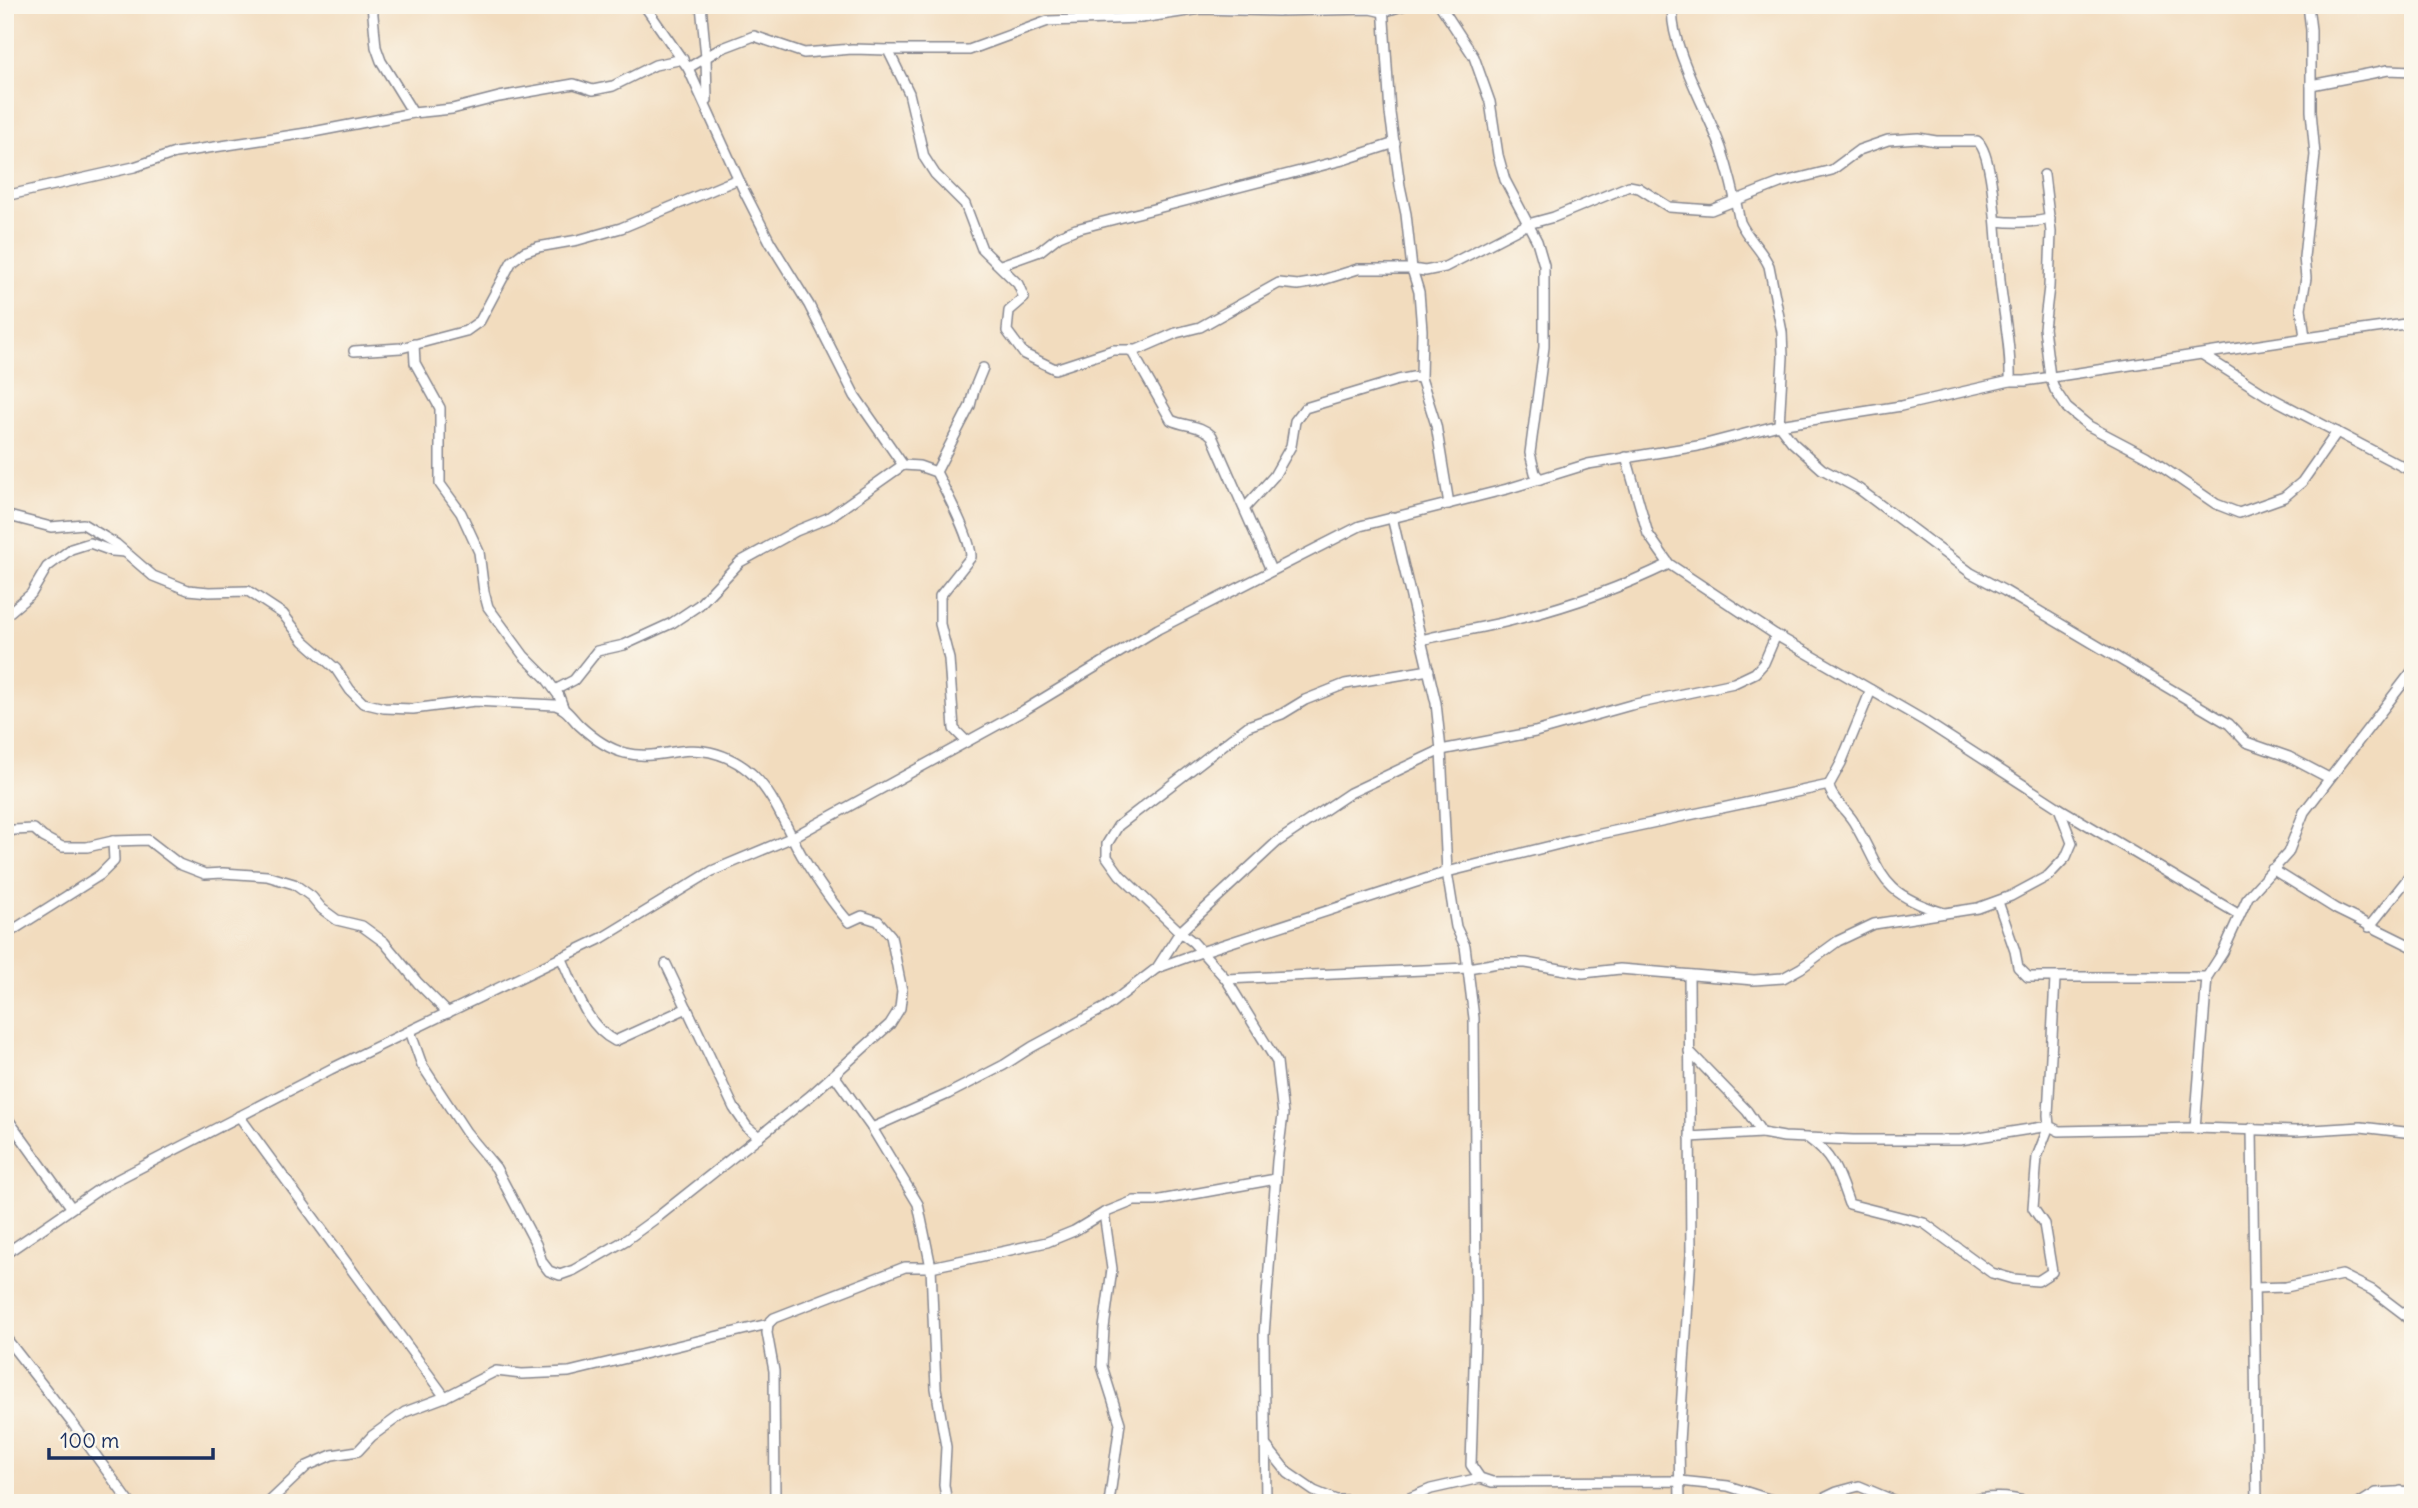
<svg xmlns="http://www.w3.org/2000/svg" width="2418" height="1508" font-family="Delius,sans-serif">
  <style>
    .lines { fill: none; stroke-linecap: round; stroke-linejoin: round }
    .minor-casing { stroke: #86868e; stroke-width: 12 }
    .minor { stroke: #fff; stroke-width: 9 }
  </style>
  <rect width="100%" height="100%" fill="#fbf7ec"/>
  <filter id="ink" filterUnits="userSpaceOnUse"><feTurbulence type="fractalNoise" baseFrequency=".0143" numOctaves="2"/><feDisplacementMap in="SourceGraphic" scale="14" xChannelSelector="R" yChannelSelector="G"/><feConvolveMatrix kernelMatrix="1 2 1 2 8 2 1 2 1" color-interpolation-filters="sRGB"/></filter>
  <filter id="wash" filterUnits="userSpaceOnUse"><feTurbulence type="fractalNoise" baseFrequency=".00686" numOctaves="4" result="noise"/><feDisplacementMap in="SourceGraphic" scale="28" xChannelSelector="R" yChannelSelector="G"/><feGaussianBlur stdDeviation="1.57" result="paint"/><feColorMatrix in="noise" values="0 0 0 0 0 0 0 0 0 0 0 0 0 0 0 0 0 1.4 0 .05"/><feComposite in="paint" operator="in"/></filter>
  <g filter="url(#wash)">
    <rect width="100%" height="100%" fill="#f2dcbe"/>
  </g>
  <g filter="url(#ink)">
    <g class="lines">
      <g class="minor-casing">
        <g id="minor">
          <path d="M372,5L376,47L381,61L413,113L452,109L499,97L574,84L593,90L613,86L655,65L683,59"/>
          <path d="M644,5L688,68L744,191L770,242L809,305L855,396L903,465L919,466L936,472C946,492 971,538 971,557L940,596V624L949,659L954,729L966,741"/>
          <path d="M701,5L706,57L707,101"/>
          <path d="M1383,5L1390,113L1400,186L1406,214L1412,269L1419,292L1422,330L1421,378L1436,425L1449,504"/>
          <path d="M1440,5L1474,57L1490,102L1498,155L1505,180L1537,241L1544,265V347L1530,453L1535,473L1540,479"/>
          <path d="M1673,5C1667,42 1708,111 1721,148C1729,172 1735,197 1740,222C1748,239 1762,250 1769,266L1782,332L1783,357L1779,425L1792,442L1822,469L1859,489L1971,573L2005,591L2229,724L2246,742L2289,757L2329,778"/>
          <path d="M888,50H969L1048,21L1141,18L1201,9L1278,11L1370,9L1383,12L1405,5"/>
          <path d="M688,68L720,49L754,36L804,53L852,49L888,50L909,93L924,157L935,174L965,204L982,249L1018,284L1024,298L1009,311L1007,331L1024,354L1055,369L1113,350H1137L1176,333L1200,327L1279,283L1298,285L1316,282L1358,269H1412L1425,271L1445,267L1528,224L1554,217L1629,186L1639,188L1669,207L1711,210L1780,183L1832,170L1859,150L1888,140L1918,138L1936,141H1977C1996,154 1997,263 2001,289C2005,321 2011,350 2010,381"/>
          <path d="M2311,85L2388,70L2413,71"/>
          <path d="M2044,175L2051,232L2049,287L2044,328L2050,377L2055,390L2067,408L2089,426L2146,456L2216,504L2239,513L2284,497L2302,482L2337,432"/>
          <path d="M5,196L134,167L175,153L313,132L413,113"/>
          <path d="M1996,221C2015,223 2032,223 2050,219"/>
          <path d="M1001,265L1040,251L1059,236L1076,229L1343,160L1395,143"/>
          <path d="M2305,337L2301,308L2306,278L2304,257L2315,155L2311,111V30L2308,5"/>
          <path d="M414,344L415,363L440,408V484L461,513L479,552L484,592L488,607L524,656L546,678L559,696L563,707"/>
          <path d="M1131,350L1171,420C1186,427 1200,424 1212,436L1271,570"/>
          <path d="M354,351L401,348L466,331L480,321L512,261L524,252L538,247L578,240L621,228L738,179"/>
          <path d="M2203,355L2266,395L2413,472"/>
          <path d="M1626,457L1648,534L1669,564L1776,635L1923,720L2059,808L2238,914"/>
          <path d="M936,472L970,406L974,390L983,368"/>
          <path d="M1245,508L1274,476L1291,446L1295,421L1305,408L1398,380L1413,377L1421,378"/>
          <path d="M5,515L51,527L83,524L116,544L153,576L188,590L209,592L248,591L283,614L304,641L336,669L350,690L363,703L384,708L413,709L475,701L555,705C566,708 571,717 579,725C592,737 608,749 625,753C655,761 681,745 710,752C766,765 777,812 802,856C816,879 831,902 849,922L862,916L878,921L891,936L902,991L900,1008L890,1024L810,1096L659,1216L626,1240L574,1270L560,1275L549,1271L542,1262L536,1244L496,1168L466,1132L422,1065L410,1031"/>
          <path d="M1392,517L1436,703L1441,750L1447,872L1456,927L1465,946L1474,1018L1476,1302L1471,1465L1480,1478L1492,1482L1680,1481L1728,1486L1781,1503"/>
          <path d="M5,616L31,594L47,567L71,549L90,543L112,551L125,552"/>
          <path d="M1421,640C1454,632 1488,627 1521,618C1572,605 1622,587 1669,564"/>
          <path d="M555,690L574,680L597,651L624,645L672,623L699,605L740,562L796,531L828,518L903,465"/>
          <path d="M1871,690L1841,763L1829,785L1830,790C1835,802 1846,810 1853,821C1885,874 1876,892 1944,913"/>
          <path d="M5,833L14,830L34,829L43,837L62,847H87L113,841L148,840L179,864L205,874L223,873L267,876L294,884L312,897L322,909L337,920L362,926L384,942L418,983L448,1013"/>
          <path d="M2272,869L2336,909L2413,947"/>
          <path d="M1998,902L2015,951L2018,967L2028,977H2207"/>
          <path d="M2369,927L2413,872"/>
          <path d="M5,935L100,875L114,861L113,841"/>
          <path d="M561,957C575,986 585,1026 615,1041L687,1008"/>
          <path d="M666,964L734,1108L747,1127L759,1137"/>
          <path d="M1157,968L1201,952L1447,872L1591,836L1829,785"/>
          <path d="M1226,979L1468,968L1498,963H1526L1583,973L1620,969L1754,980L1783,978L1801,968L1838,941L1874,924L1978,908L2011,896L2048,876L2066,857L2072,843L2059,808"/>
          <path d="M2055,979L2048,1115L2049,1126L2059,1131L2195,1128L2296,1131L2361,1127L2413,1133"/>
          <path d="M1689,1051L1747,1111L1762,1133L1784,1137L1853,1140H1960L2049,1126L2037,1157L2033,1208L2044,1224L2052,1272L2038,1281L2013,1279L1992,1273L1924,1223L1849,1204C1839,1176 1834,1156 1808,1138"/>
          <path d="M834,1075L872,1128L918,1204L931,1267L936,1388L946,1447L944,1485L947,1503"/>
          <path d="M5,1115L71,1207"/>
          <path d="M239,1116L445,1397"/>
          <path d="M872,1128L948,1094L1004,1065L1032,1047L1106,1007L1157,968L1180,932L1277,842L1350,793L1441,750L1535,732L1631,705L1734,683L1755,673L1764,663L1776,635"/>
          <path d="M2195,1128L2207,977L2223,952L2248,897L2288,853L2304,812L2413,670"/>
          <path d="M2252,1128L2257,1503"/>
          <path d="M1690,1137L1762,1133"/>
          <path d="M1104,1213L1112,1269L1104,1328L1102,1366L1120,1423L1109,1503"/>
          <path d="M5,1254L101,1188L331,1069L602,938L712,871L793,837L1021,712L1158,629L1360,526L1507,489L1588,464L1698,446L1779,425L1901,406L2010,381H2025C2154,362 2283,340 2413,323"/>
          <path d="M2254,1288L2286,1287L2342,1275L2372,1290L2405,1315L2413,1326"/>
          <path d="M5,1337L73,1424L130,1503"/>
          <path d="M1267,1447L1288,1473L1314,1491L1336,1500H1405L1431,1489L1480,1478"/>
          <path d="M2401,1491V1503"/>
          <path d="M268,1503L307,1466L332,1455L358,1451L372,1436L405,1412L445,1397L496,1371L522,1374L569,1372L768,1324"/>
          <path d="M775,1503L774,1371L767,1333L768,1324L774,1318L905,1267H931L1047,1242L1074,1231L1104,1213L1134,1201H1155L1276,1179"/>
          <path d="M1266,1503L1264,1335L1277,1161L1283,1115L1277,1062L1226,979L1193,942L1180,932L1120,875L1107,857V844L1118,826L1248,726L1282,714L1305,700L1345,684L1429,670"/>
          <path d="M1680,1503L1679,1442L1691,1255L1689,975"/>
          <path d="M1814,1503L1837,1492L1859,1486L1900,1503"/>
          <path d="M1958,1503C1981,1497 2006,1494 2029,1503"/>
          <path d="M2360,1503L2376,1493L2413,1491"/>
        </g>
      </g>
      <use href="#minor" class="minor"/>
    </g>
  </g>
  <rect width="2418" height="1508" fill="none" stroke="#fbf7ec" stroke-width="28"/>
  <path d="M49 1448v10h164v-10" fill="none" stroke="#1b2f5e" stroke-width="3.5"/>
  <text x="60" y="1448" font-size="21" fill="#1b2f5e" stroke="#fbf7ec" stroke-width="5" paint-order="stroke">100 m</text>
</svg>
